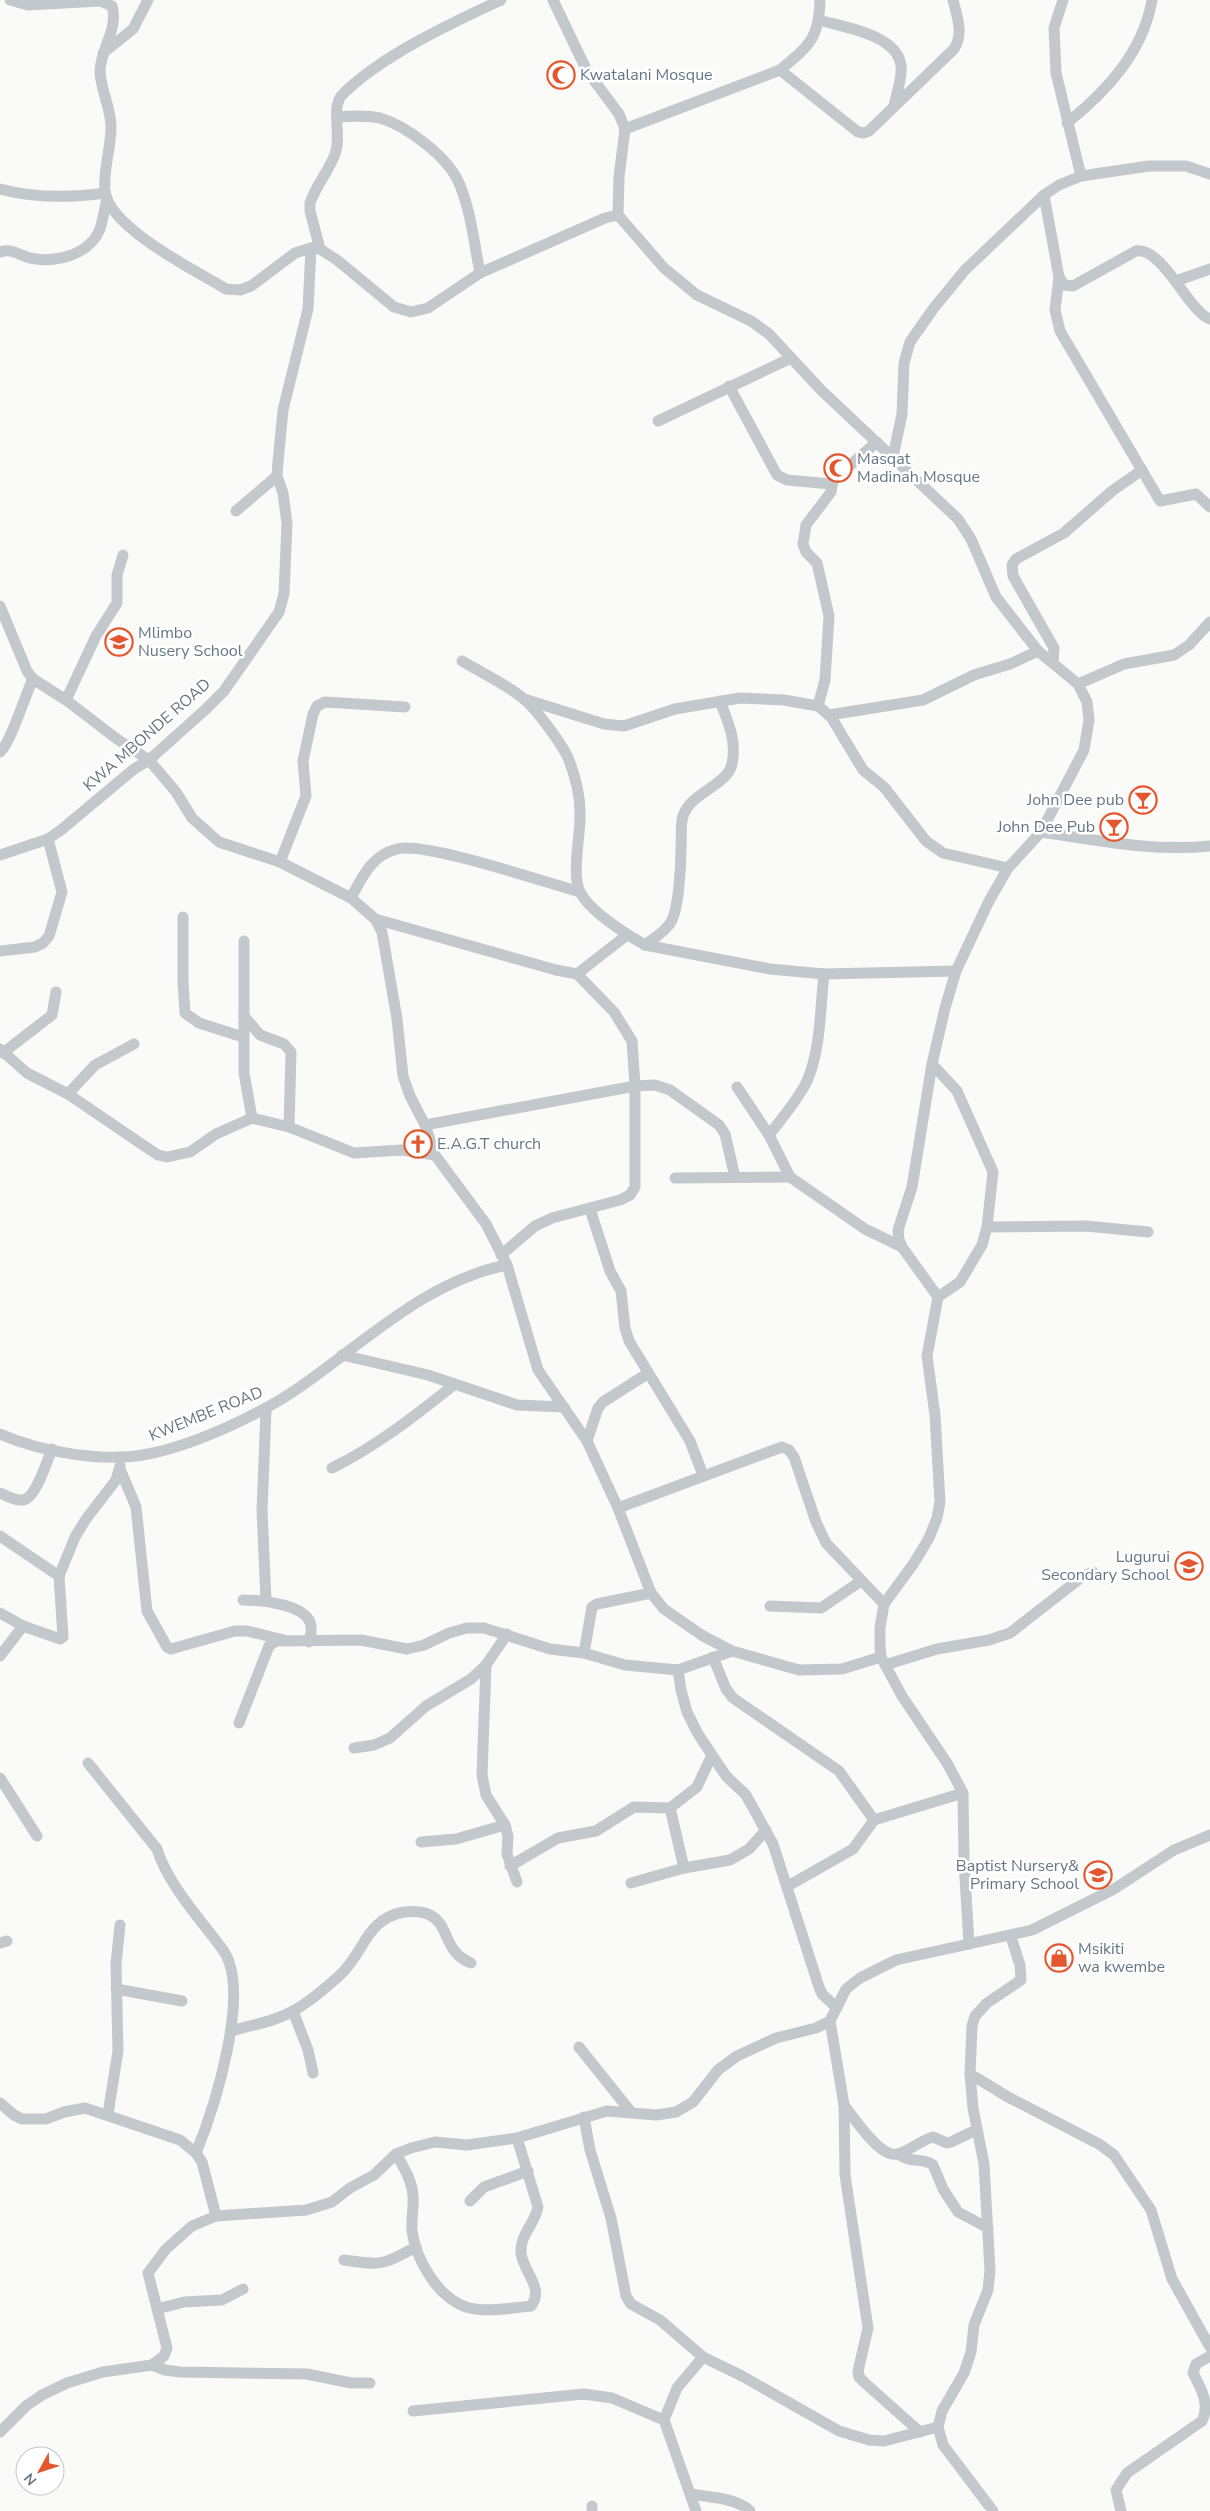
<svg xmlns="http://www.w3.org/2000/svg" width="1210" height="2511" font-family="'Nunito Sans',sans-serif">
  <style>
    .lines { fill: none; stroke-linecap: round; stroke-linejoin: round }
    .street { stroke: #c3c8cc; stroke-width: 11 }
    .labels { text-anchor: middle; dominant-baseline: central; stroke-width: 5; stroke-linejoin: round; paint-order: stroke }
    .poi-label { font-size: 16px; fill: #657683; stroke: #fff; text-anchor: start }
    .street-label { font-size: 16px; fill: #657683; stroke: #fff }
  </style>
  <rect width="100%" height="100%" fill="#fafaf8"/>
  <g class="lines">
    <g class="street">
      <path d="M10,0L28,5L100,1L112,6C119,29 100,49 100,72C101,91 111,108 111,127C111,149 103,168 105,191C108,227 196,271 226,289L240,290L251,286L295,253L311,248L320,249L337,260L394,307L411,312L428,308L480,273L605,218L618,215L664,268L697,295L751,321L769,334L821,390L958,519L971,539L996,597L1038,651L1078,684L1087,702L1089,720L1084,750L1041,832L1008,868L989,901L956,971L945,1008L932,1064L912,1187L898,1230L899,1240L902,1247L938,1297L927,1356L935,1415L940,1502L937,1518L929,1538L914,1563L884,1604L880,1628V1647L881,1657L902,1696L947,1763L963,1793L964,1861L969,1944"/>
      <path d="M553,0L587,71L619,114L625,129L619,177L618,215"/>
      <path d="M1063,0L1054,28L1056,73L1081,176"/>
      <path d="M819,20C843,27 896,34 901,65C903,77 896,94 894,107"/>
      <path d="M103,53L133,29L148,0"/>
      <path d="M780,70L858,132L864,133L869,131L954,49C964,33 957,17 953,0"/>
      <path d="M337,117C352,116 366,115 380,118C407,126 448,157 459,183C471,211 474,243 480,273"/>
      <path d="M1067,123C1107,91 1143,52 1152,0"/>
      <path d="M625,129L780,70C809,46 819,39 820,0"/>
      <path d="M0,189C34,198 70,198 105,193"/>
      <path d="M1044,195L1059,277L1064,285L1073,286L1136,251C1163,247 1188,311 1210,319"/>
      <path d="M320,249L310,211V203C316,185 329,171 335,154C342,136 331,111 341,96C380,56 450,24 501,0"/>
      <path d="M0,252C11,248 19,255 30,258C54,263 89,256 100,229C103,219 105,208 107,198"/>
      <path d="M1059,277L1055,310L1060,331L1160,501L1196,494L1210,507"/>
      <path d="M1176,281L1210,269"/>
      <path d="M729,386L777,475L787,480L831,484"/>
      <path d="M658,421L791,358"/>
      <path d="M893,457L902,414L904,363L910,342L933,309L965,270L1044,195L1059,185L1081,176L1149,166H1186L1210,174"/>
      <path d="M236,511L277,476"/>
      <path d="M0,606L27,671L33,679L66,700L117,739L149,760L176,792L192,818L219,842L280,862L351,898L375,919L382,932L397,1019L403,1076L410,1096L425,1125L435,1155L486,1224L507,1265L538,1370L587,1441L618,1508L651,1593L664,1609L703,1636L732,1651L799,1670L842,1669L881,1657"/>
      <path d="M462,661C482,673 506,684 524,699C536,709 563,745 569,760C575,776 580,795 580,812C581,834 571,874 580,892C591,913 626,934 645,945L770,969L824,974L956,971"/>
      <path d="M1053,663L1054,648L1013,576L1012,565L1016,559L1064,533L1112,491L1142,470"/>
      <path d="M1078,684L1124,664L1174,655L1189,645L1210,622"/>
      <path d="M524,699L604,724L624,726L675,709L740,698L784,700L818,706L831,717L863,770L884,787L926,841L943,853L1008,868"/>
      <path d="M66,700L96,636L117,603V575L123,555"/>
      <path d="M818,706L825,680L829,616L817,563L806,552L803,544L806,525L831,492L833,480L877,442"/>
      <path d="M829,715L923,700L974,675L1010,664L1038,651"/>
      <path d="M0,752C11,743 25,695 33,679"/>
      <path d="M1041,832C1096,840 1154,852 1210,846"/>
      <path d="M0,855L48,839L61,830L134,769L149,760L206,709L224,691L279,612L284,594L287,524L283,493L277,476L278,462L283,410L308,309L311,248"/>
      <path d="M280,862L306,796L303,761L313,714L317,706L325,702L405,707"/>
      <path d="M351,898C362,877 372,855 397,849C424,841 547,883 580,892"/>
      <path d="M183,917V982L185,1013L199,1023L243,1037"/>
      <path d="M375,919L556,970L577,974L627,935"/>
      <path d="M244,941V1073L252,1118"/>
      <path d="M645,945C654,938 665,932 671,922C679,908 681,864 681,847C682,837 680,825 683,816C691,792 727,786 732,764C737,741 728,722 720,701"/>
      <path d="M0,951L35,947L43,943L49,936L62,892L48,839"/>
      <path d="M244,1016L260,1035L284,1044L291,1052L289,1127"/>
      <path d="M0,1049L27,1073L68,1094L140,1143L158,1155L167,1157L190,1152L216,1134L252,1118L289,1127L354,1153L401,1150L435,1155"/>
      <path d="M3,1053L52,1015L56,992"/>
      <path d="M932,1064L957,1091L993,1172L987,1227L982,1245L960,1282L938,1297"/>
      <path d="M737,1087L769,1135L790,1177L865,1229L902,1247"/>
      <path d="M68,1094L95,1065L134,1044"/>
      <path d="M425,1125L635,1086L655,1085L670,1090L719,1125L725,1134L735,1177"/>
      <path d="M769,1135C782,1118 798,1100 807,1081C821,1049 820,1009 824,974"/>
      <path d="M675,1178L790,1177"/>
      <path d="M590,1209L610,1271L621,1291L625,1328L629,1341L690,1441L703,1475"/>
      <path d="M987,1227L1086,1226L1148,1232"/>
      <path d="M501,1255L535,1226L552,1218L620,1200L630,1195L635,1187V1086L632,1041L614,1012L577,974"/>
      <path d="M342,1355L428,1375L517,1405L564,1407"/>
      <path d="M266,1410L262,1511L266,1600"/>
      <path d="M0,1434C41,1452 104,1463 148,1454C195,1445 261,1414 300,1387C365,1342 426,1281 507,1265"/>
      <path d="M587,1441L598,1408L603,1402L647,1374"/>
      <path d="M332,1468C377,1446 416,1415 455,1384"/>
      <path d="M120,1469L136,1507L147,1611L167,1647L171,1649L235,1631H247L284,1640"/>
      <path d="M0,1493C7,1496 15,1501 23,1500C36,1498 47,1461 52,1449"/>
      <path d="M618,1508L782,1447L789,1450L794,1457L816,1522L826,1543L884,1604"/>
      <path d="M0,1536L59,1576"/>
      <path d="M243,1600C259,1600 310,1604 311,1627C312,1631 310,1637 309,1642"/>
      <path d="M770,1606L821,1608L861,1581"/>
      <path d="M0,1613L23,1626L60,1639L63,1637L59,1576L75,1537L86,1519L116,1480L120,1466"/>
      <path d="M584,1653L592,1607L597,1604L651,1593"/>
      <path d="M0,1656L23,1626"/>
      <path d="M713,1657L726,1689L733,1698L839,1771L874,1820"/>
      <path d="M486,1665L482,1775L486,1795L505,1825L508,1836L507,1854L517,1882"/>
      <path d="M885,1665L937,1649L989,1640L1010,1633L1082,1577L1093,1572"/>
      <path d="M678,1670L681,1690L687,1712L698,1734L726,1776L746,1795L773,1844L819,1987L822,1994L837,2008"/>
      <path d="M239,1723L269,1646L276,1641L361,1640L407,1649L424,1645L449,1633L467,1628H484L550,1649L584,1653L625,1665L678,1670L732,1651"/>
      <path d="M354,1748L374,1745L390,1738L426,1706L471,1679L486,1665L507,1634"/>
      <path d="M88,1763L157,1849C168,1885 201,1920 223,1950C252,1991 214,2109 196,2153"/>
      <path d="M0,1778L37,1836"/>
      <path d="M421,1842L456,1839L505,1825"/>
      <path d="M510,1866L558,1838L596,1831L634,1807L670,1808"/>
      <path d="M684,1868L670,1808L697,1787L711,1757"/>
      <path d="M631,1883L684,1868L730,1860L749,1849L766,1830"/>
      <path d="M788,1886L853,1849L874,1820L963,1793"/>
      <path d="M0,1943L7,1941"/>
      <path d="M116,1989L182,2001"/>
      <path d="M293,2011L308,2050L313,2073"/>
      <path d="M830,2021L844,2105L845,2175L868,2328L858,2371L859,2377L865,2383L920,2432"/>
      <path d="M231,2031C251,2025 274,2022 293,2011C309,2002 327,1987 341,1974C365,1951 366,1919 404,1912C412,1911 422,1911 430,1915C450,1925 443,1952 471,1963"/>
      <path d="M579,2047L631,2112"/>
      <path d="M970,2074L1008,2097L1099,2144L1114,2155L1151,2210L1172,2279L1210,2347"/>
      <path d="M0,2103L14,2115L22,2119H46L64,2112L85,2108L180,2140L196,2153L202,2162L216,2216"/>
      <path d="M844,2105C854,2118 880,2158 897,2154C910,2151 921,2140 933,2137L947,2143L951,2142L976,2130"/>
      <path d="M108,2114L118,2051L116,1964L120,1925"/>
      <path d="M584,2117L590,2150L611,2218L626,2296L631,2304L660,2320L703,2357L742,2376L839,2431L869,2440L884,2441L938,2427"/>
      <path d="M396,2154C404,2168 412,2180 413,2196C414,2208 411,2219 412,2231C416,2259 437,2297 466,2307C485,2313 511,2308 531,2306C545,2288 523,2272 521,2253C520,2234 535,2224 538,2207L517,2138"/>
      <path d="M898,2154C911,2164 922,2157 933,2165L943,2189L958,2212L988,2228"/>
      <path d="M470,2201L484,2187L528,2171"/>
      <path d="M344,2260C382,2266 382,2265 416,2247"/>
      <path d="M157,2309L184,2302L222,2300L243,2289"/>
      <path d="M152,2365L165,2370L180,2372L307,2374L351,2383H370"/>
      <path d="M413,2411L584,2394L612,2398L664,2420"/>
      <path d="M0,2432L26,2406L42,2395L67,2383L103,2372L152,2365L164,2356L167,2348L148,2273L166,2249L192,2226L216,2216L306,2210L332,2202L350,2188L374,2175L396,2154L411,2148L435,2142L467,2145L517,2138L607,2111L656,2115L676,2112L693,2102L718,2070L737,2056L776,2038L816,2028L830,2021L846,1989L860,1978L896,1960L1032,1930L1114,1889L1174,1850L1210,1835"/>
      <path d="M691,2494C708,2497 738,2498 750,2511"/>
      <path d="M592,2511V2506"/>
      <path d="M696,2511L664,2420L677,2388L703,2357"/>
      <path d="M993,2511L943,2445L938,2427L942,2411L964,2373L971,2352L974,2325L988,2290L990,2271L984,2164L973,2108L970,2074L972,2026L975,2016L987,2003L1021,1980L1020,1965L1011,1937"/>
      <path d="M1121,2511L1116,2490L1127,2473L1202,2421C1210,2405 1202,2390 1193,2373L1196,2364L1210,2356"/>
    </g>
  </g>
  <defs>
    <g id="mosque-ring" transform="scale(1.4375)"><circle r="9.5" fill="#fff" stroke="#e4572e" stroke-width="1.5"/><path d="M3.5-4.9A6 6 0 1 0 3.5 4.9A5 5 0 1 1 3.5-4.9Z" fill="#e4572e"/></g>
    <g id="school-ring" transform="scale(1.4375)"><circle r="9.5" fill="#fff" stroke="#e4572e" stroke-width="1.5"/><path d="M0-5L7-2L0 1L-7-2ZM-4 1L0 2.5L4 1V4Q0 6-4 4Z" fill="#e4572e"/></g>
    <g id="bar-ring" transform="scale(1.4375)"><circle r="9.5" fill="#fff" stroke="#e4572e" stroke-width="1.5"/><path d="M-6-5H6L.8 .8V4.5H3.5V6h-7V4.5H-.8V.8Z" fill="#e4572e"/></g>
    <g id="church-ring" transform="scale(1.4375)"><circle r="9.5" fill="#fff" stroke="#e4572e" stroke-width="1.5"/><path d="M-1.2-6h2.4v3.5h3.3v2.4h-3.3V6h-2.4V-.1h-3.3v-2.4h3.3Z" fill="#e4572e"/></g>
    <g id="shop-ring" transform="scale(1.4375)"><circle r="9.5" fill="#fff" stroke="#e4572e" stroke-width="1.5"/><path d="M-5-2.5h2.3a2.7 3.5 0 0 1 5.4 0H5L5.5 6h-11ZM-1.5-2.5h3a1.5 2.3 0 0 0-3 0Z" fill="#e4572e"/></g>
  </defs>
  <g fill-rule="evenodd">
    <use href="#mosque-ring" x="561" y="75"/>
    <use href="#mosque-ring" x="838" y="468"/>
    <use href="#school-ring" x="119" y="642"/>
    <use href="#bar-ring" x="1143" y="800"/>
    <use href="#bar-ring" x="1114" y="827"/>
    <use href="#church-ring" x="418" y="1144"/>
    <use href="#school-ring" x="1189" y="1566"/>
    <use href="#school-ring" x="1098" y="1875"/>
    <use href="#shop-ring" x="1059" y="1958"/>
  </g>
  <g class="labels">
    <g class="poi-label">
      <text x="580" y="75">Kwatalani Mosque</text>
      <text x="857" y="459">Masqat<tspan x="857" dy="18">Madinah Mosque</tspan></text>
      <text x="138" y="633">Mlimbo<tspan x="138" dy="18">Nusery School</tspan></text>
      <text x="1124" y="800" text-anchor="end">John Dee pub</text>
      <text x="1095" y="827" text-anchor="end">John Dee Pub</text>
      <text x="437" y="1144">E.A.G.T church</text>
      <text x="1170" y="1557" text-anchor="end">Lugurui<tspan x="1170" dy="18">Secondary School</tspan></text>
      <text x="1079" y="1866" text-anchor="end">Baptist Nursery&amp;<tspan x="1079" dy="18">Primary School</tspan></text>
      <text x="1078" y="1949">Msikiti<tspan x="1078" dy="18">wa kwembe</tspan></text>
    </g>
    <g class="street-label">
      <text transform="translate(147 735) rotate(-41)">KWA MBONDE ROAD</text>
      <text transform="translate(206 1414) rotate(-22)">KWEMBE ROAD</text>
    </g>
  </g>
  <g transform="translate(40 2471) rotate(230)"><circle r="24" fill="#ffffff" stroke="#c1c8cd"/>
  <path d="M0-4L9 19L0 12L-9 19Z" fill="#e4572e"/>
  <text y="-8" font-size="14" font-weight="bold" text-anchor="middle" fill="#657683">N</text>
  </g>
</svg>
